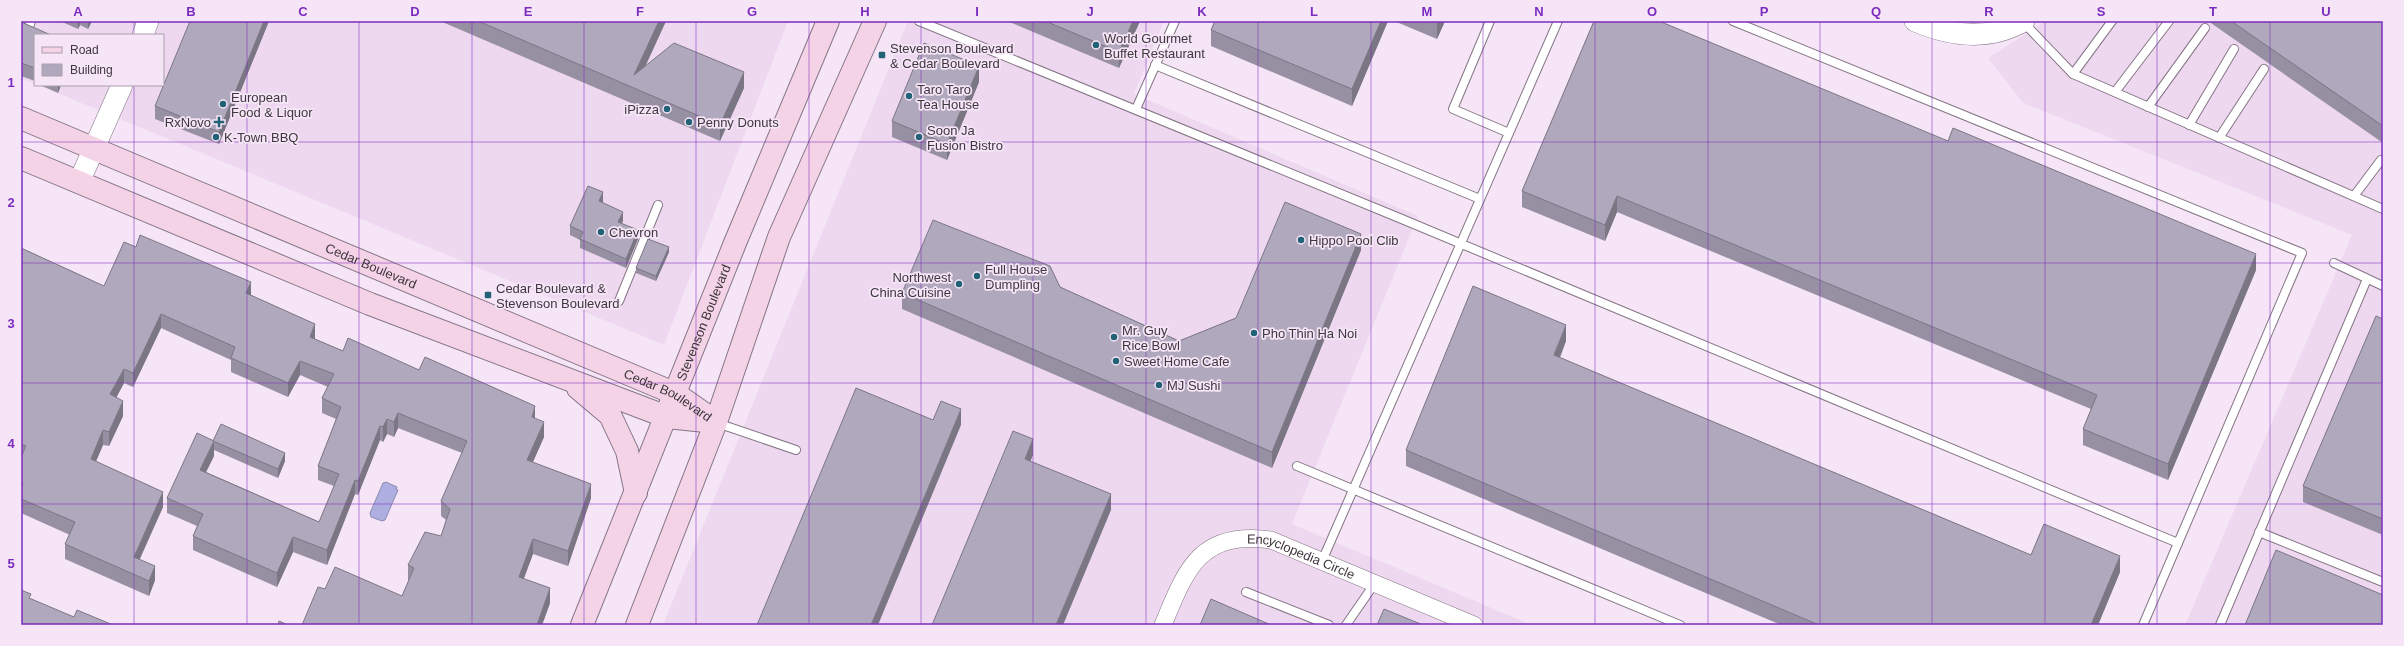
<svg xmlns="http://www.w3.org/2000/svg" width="2404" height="646" font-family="Arial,sans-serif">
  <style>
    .built { fill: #eed8ef }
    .water { fill: #aeafe0; stroke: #8c8baf }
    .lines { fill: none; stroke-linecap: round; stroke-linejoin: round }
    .service-casing { stroke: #847585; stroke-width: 10 }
    .minor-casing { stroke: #847585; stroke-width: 18 }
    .tertiary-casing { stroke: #847585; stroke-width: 22 }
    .secondary-casing { stroke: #847585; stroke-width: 24 }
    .service { stroke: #fff; stroke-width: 8 }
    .minor { stroke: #fff; stroke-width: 17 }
    .tertiary { stroke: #fff; stroke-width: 21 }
    .secondary { stroke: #f4d3e7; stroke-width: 22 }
    .wall { fill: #9790a2 }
    .shaded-wall { fill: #7b7684 }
    .building { fill: #b0a8bc; stroke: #7b7684 }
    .grid { fill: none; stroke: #7b2cbf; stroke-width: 1; stroke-opacity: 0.55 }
    .poi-dot { fill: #216276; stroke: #f6e5f7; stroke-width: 1.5 }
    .labels { text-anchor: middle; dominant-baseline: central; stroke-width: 3.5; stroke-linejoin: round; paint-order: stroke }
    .poi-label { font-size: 13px; fill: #3e373e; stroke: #f6e5f7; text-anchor: start }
    .street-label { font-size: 13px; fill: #3e373e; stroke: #f6e5f7 }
    .neatline { fill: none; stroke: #7b2cbf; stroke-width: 1.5 }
    .grid-label { font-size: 13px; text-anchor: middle; font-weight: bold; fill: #7b2cbf }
  </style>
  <rect width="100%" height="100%" fill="#f6e5f7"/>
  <g class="built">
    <path d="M21,21H788L664,345L38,85H163V35H35V84L21,78Z"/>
    <path d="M908,21H1164L1134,94L1418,216L1292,524L1532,625H663Z"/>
    <path d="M2045,21H2383V625H2185L2352,235L2023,103L1988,58Z"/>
  </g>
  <path class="water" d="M386,482L397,487L396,489L398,490L385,520L382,521L371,517L370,513L383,483Z"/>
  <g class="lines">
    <g class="service-casing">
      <g id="service">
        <path d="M919,21L1397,217L2178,543"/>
        <path d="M1490,21L1453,109L1509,133"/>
        <path d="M1733,21L2302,253L2143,625"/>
        <path d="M2023,22L2073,74L2383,209"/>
        <path d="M28,30L31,21"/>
        <path d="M1155,65L1480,199"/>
        <path d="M2073,74L2112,21"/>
        <path d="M2115,92L2169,21"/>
        <path d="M2148,107L2205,28"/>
        <path d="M1136,109L1175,21"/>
        <path d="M2189,125L2234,49"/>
        <path d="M2219,138L2264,69"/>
        <path d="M2354,196L2381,160"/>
        <path d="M2334,263L2383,286"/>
        <path d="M619,301L658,205"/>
        <path d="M717,423L796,450"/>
        <path d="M1297,466L1680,625"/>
        <path d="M2259,532L2383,582"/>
        <path d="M1322,561L1558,21"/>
        <path d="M1246,592L1329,625"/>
        <path d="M1346,625L1375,583"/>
        <path d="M2220,625L2367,279"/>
      </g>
    </g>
    <g class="minor-casing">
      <g id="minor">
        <path id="s1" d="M1163,625C1186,569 1200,530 1271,540L1474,625"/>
      </g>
    </g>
    <g class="tertiary-casing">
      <g id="tertiary">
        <path d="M1915,21C1950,36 1989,41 2024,21"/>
        <path d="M143,35L148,21"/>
        <path d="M79,182L122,85"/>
      </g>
    </g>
    <g class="secondary-casing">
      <g id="secondary">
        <path id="s2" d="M21,118L676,394L716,422"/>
        <path d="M21,158L370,304L667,417L715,422"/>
        <path d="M578,388L610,415L627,451L636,493"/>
        <path id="s3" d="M582,625L735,243L828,21"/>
        <path d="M637,625L716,422L779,237L875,21"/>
      </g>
    </g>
    <use href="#service" class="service"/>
    <use href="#minor" class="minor"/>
    <use href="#tertiary" class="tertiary"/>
    <use href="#secondary" class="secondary"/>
  </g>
  <g class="wall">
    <path d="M60,21H92L88,29L80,25L78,29Z"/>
    <path d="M269,21L219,144L155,119V106Z"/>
    <path d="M440,21H666L645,66L744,88L720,141Z"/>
    <path d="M1007,21H1140L1119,68Z"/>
    <path d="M1215,21H1388L1352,106L1211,46V30Z"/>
    <path d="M1394,21H1445L1437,39Z"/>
    <path d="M1594,21L2256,270L2168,480L2083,445V429L2091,409L1617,212L1605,241L1522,207V191Z"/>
    <path d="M2208,21H2383V143Z"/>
    <path d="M21,22L35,35V81L21,76Z"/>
    <path d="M979,82L947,160L892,137V121Z"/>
    <path d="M40,85H61L58,93Z"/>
    <path d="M603,202L602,203L623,221L622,223L638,239L626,268L580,248V240L570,235V226Z"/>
    <path d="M21,248L104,286L251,295L315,339L343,351L419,370L535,418L544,437L533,462L591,498L568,566L533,554L523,579L550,603L542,625H302L325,589L402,596L409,580H408V565L441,536L446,520L441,516V501L462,453L398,428L394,437L387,434L383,442L380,440L358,495L355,494L327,565L293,552L277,587L193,550V536L197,526L167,513V498L213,441L285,461L278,478L214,450V456L206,472L319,522L334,486L318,480V466L336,419L322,413V398L328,387L300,375L288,397L231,372V360L161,328L133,387L124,383L116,398L123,416L109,446L103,445L96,461L163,507L140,559L155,580L149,596L65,559V544L70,535L21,513Z"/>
    <path d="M1361,250L1272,468L902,309V293L1060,287L1179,341L1236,318Z"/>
    <path d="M669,252L656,281L636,273V268Z"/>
    <path d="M2383,319V535L2303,502V486Z"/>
    <path d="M1566,341L1560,358L2031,555L2120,572L2098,625H1781L1406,466V450Z"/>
  </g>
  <g class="shaded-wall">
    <path d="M78,21H80V25L78,29Z"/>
    <path d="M88,21H92L88,29Z"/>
    <path d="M264,21H269L219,144V132Z"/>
    <path d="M659,21H666L635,89L634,75Z"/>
    <path d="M1133,21H1140L1119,68V52Z"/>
    <path d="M1381,21H1388L1352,106V89Z"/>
    <path d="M1438,21H1445L1437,39V23Z"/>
    <path d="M979,66V82L947,160V144Z"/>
    <path d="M744,72V88L720,141V125Z"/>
    <path d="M58,85H61L58,93Z"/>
    <path d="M603,192V202L599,210V201Z"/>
    <path d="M1617,196V212L1605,241V225Z"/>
    <path d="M623,212V221L618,231V222Z"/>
    <path d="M638,230V239L626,268V259Z"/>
    <path d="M1361,234V250L1272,468V452Z"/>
    <path d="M669,247V252L656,281V276Z"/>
    <path d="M2256,254V270L2168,480V464Z"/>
    <path d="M251,282V297L246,293Z"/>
    <path d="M161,314V328L133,387V373Z"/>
    <path d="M315,324V339L310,337Z"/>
    <path d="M1566,325V341L1554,371V355Z"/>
    <path d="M300,361V375L288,397V383Z"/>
    <path d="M124,369V383L110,409V394Z"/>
    <path d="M123,401V416L109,446V432Z"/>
    <path d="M535,406V420L532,417Z"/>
    <path d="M961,409V425L878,625H871Z"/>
    <path d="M398,413V428L394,437V422Z"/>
    <path d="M387,419V434L383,442V427Z"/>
    <path d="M544,422V437L527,475V460Z"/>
    <path d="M380,426V440L358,495V481Z"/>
    <path d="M103,430V445L91,473V459Z"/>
    <path d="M1033,439V455L1025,475V459Z"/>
    <path d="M214,441V456L200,484V470Z"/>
    <path d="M285,453V461L278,478V469Z"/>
    <path d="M355,480V494L327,565V550Z"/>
    <path d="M591,484V498L568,566V551Z"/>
    <path d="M163,492V507L134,571V557Z"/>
    <path d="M1111,494V510L1063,625H1056Z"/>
    <path d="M293,537V552L277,587V573Z"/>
    <path d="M533,539V554L519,592V577Z"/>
    <path d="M2120,556V572L2098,625H2091Z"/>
    <path d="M155,566V580L149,596V581Z"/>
    <path d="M550,588V603L542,625H537Z"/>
  </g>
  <g class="building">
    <path d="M190,21H264L219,132L155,106Z"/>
    <path d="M478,21H659L634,75L674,43L744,72L720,125Z"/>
    <path d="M1045,21H1133L1119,52Z"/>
    <path d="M1215,21H1381L1352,89L1211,30Z"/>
    <path d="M1594,21H1659L1948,141L1953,128L2256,254L2168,464L2083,429L2097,395L1617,196L1605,225L1522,191Z"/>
    <path d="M2231,21H2383V126Z"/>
    <path d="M21,22L51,35H35V68L21,63Z"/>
    <path d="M924,43L979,66L947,144L892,121Z"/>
    <path d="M588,186L603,192L599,201L623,212L618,222L638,230L626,259L580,239L583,232L570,226Z"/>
    <path d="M1285,202L1361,234L1272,452L902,293L933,220L1050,266L1060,287L1179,341L1236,318Z"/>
    <path d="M140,235L251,282L246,293L315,324L310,337L343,351L348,338L419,370L425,357L535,406L532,417L544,422L527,460L591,484L568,551L533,539L519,577L550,588L537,625H302L318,587L325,589L335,567L402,596L414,568L408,565L425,532L441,536L450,509L441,501L467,441L398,413L394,422L387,419L383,427L380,426L358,481L355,480L327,550L293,537L277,573L193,536L203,514L167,498L197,433L214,441L200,470L319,522L339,474L318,466L341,407L322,398L334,374L300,361L288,383L231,358L235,347L161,314L133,373L124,369L110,394L123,401L109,432L103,430L91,459L163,492L134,557L155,566L149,581L65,544L75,522L21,499V488L23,484L21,483V457L26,446L21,444V248L104,286L124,242L136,247Z"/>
    <path d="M648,239L669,247L656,276L636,268Z"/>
    <path d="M1473,286L1566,325L1554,355L2031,555L2044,524L2120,556L2091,625H1819L1406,450Z"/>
    <path d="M2376,316L2383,319V519L2303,486Z"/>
    <path d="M856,388L933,420L941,401L961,409L871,625H757Z"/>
    <path d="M221,424L285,453L278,469L213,441Z"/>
    <path d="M1013,431L1033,439L1025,459L1111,494L1056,625H932Z"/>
    <path d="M2276,550L2383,595V625H2245Z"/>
    <path d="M21,590L31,594L29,598L74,617L77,610L113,625H21Z"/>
    <path d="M1211,599L1271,625H1200Z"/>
    <path d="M1384,609L1423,625H1377Z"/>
    <path d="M279,621L288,625H278Z"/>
  </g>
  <path class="grid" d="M134,21V35M247,21V625M359,21V625M472,21V625M584,21V625M696,21V625M809,21V625M921,21V625M1033,21V625M1146,21V625M1258,21V625M1371,21V625M1483,21V625M1595,21V625M1708,21V625M1820,21V625M1932,21V625M2045,21V625M2157,21V625M2270,21V625M134,85V625M21,142H2383M21,263H2383M21,383H2383M21,504H2383"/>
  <g class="poi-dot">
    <circle cx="1096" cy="45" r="4"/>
    <rect x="878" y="51" width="8" height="8" rx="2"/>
    <circle cx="909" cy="96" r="4"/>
    <circle cx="223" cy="104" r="4"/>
    <circle cx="667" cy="109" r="4"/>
    <path d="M217 116h4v4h4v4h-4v4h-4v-4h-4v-4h4z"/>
    <circle cx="689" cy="122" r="4"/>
    <circle cx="216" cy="137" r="4"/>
    <circle cx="919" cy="137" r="4"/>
    <circle cx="601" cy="232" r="4"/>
    <circle cx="1301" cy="240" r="4"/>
    <circle cx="977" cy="276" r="4"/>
    <circle cx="959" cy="284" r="4"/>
    <rect x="484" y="291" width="8" height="8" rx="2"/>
    <circle cx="1254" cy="333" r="4"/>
    <circle cx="1114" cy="337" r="4"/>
    <circle cx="1116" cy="361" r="4"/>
    <circle cx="1159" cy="385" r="4"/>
  </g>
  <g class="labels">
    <g class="poi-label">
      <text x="1104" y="38">World Gourmet<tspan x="1104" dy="15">Buffet Restaurant</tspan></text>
      <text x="890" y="48">Stevenson Boulevard<tspan x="890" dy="15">&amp; Cedar Boulevard</tspan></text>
      <text x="917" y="89">Taro Taro<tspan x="917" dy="15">Tea House</tspan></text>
      <text x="231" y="97">European<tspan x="231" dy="15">Food &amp; Liquor</tspan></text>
      <text x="659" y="109" text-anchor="end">iPizza</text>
      <text x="211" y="122" text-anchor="end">RxNovo</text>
      <text x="697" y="122">Penny Donuts</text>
      <text x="927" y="130">Soon Ja<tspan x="927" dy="15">Fusion Bistro</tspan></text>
      <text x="224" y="137">K-Town BBQ</text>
      <text x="609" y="232">Chevron</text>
      <text x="1309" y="240">Hippo Pool Clib</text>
      <text x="985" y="269">Full House<tspan x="985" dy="15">Dumpling</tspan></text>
      <text x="951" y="277" text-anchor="end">Northwest<tspan x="951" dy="15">China Cuisine</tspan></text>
      <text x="496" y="288">Cedar Boulevard &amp;<tspan x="496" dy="15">Stevenson Boulevard</tspan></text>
      <text x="1122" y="330">Mr. Guy<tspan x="1122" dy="15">Rice Bowl</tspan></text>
      <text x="1262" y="333">Pho Thin Ha Noi</text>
      <text x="1124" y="361">Sweet Home Cafe</text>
      <text x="1167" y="385">MJ Sushi</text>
    </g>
    <g class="street-label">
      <text stroke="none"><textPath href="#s2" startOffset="380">Cedar Boulevard</textPath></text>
      <text stroke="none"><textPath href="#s3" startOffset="326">Stevenson Boulevard</textPath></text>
      <text stroke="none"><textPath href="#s2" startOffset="704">Cedar Boulevard</textPath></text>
      <text stroke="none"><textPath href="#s1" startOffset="187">Encyclopedia Circle</textPath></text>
    </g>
  </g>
  <rect width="2404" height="646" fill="none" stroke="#f6e5f7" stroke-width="44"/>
  <rect x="34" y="34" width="130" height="52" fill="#f6e5f7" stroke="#ac9fad"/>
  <rect x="42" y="47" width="20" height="6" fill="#f4d3e7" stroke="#ac9fad"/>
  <text x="70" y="54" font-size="12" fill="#3e373e">Road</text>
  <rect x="42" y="64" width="20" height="12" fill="#b0a8bc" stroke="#ac9fad"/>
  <text x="70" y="74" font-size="12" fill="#3e373e">Building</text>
  <rect x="22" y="22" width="2360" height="602" class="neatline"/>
  <g class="grid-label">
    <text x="78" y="16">A</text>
    <text x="191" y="16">B</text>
    <text x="303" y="16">C</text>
    <text x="415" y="16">D</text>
    <text x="528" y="16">E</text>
    <text x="640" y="16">F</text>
    <text x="752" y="16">G</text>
    <text x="865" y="16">H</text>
    <text x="977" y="16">I</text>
    <text x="1090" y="16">J</text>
    <text x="1202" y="16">K</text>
    <text x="1314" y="16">L</text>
    <text x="1427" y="16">M</text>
    <text x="1539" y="16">N</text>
    <text x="1652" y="16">O</text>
    <text x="1764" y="16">P</text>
    <text x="1876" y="16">Q</text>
    <text x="1989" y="16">R</text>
    <text x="2101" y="16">S</text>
    <text x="2213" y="16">T</text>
    <text x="2326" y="16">U</text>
    <text x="11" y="87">1</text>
    <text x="11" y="207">2</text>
    <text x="11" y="328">3</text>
    <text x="11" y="448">4</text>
    <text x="11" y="568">5</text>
  </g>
</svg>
